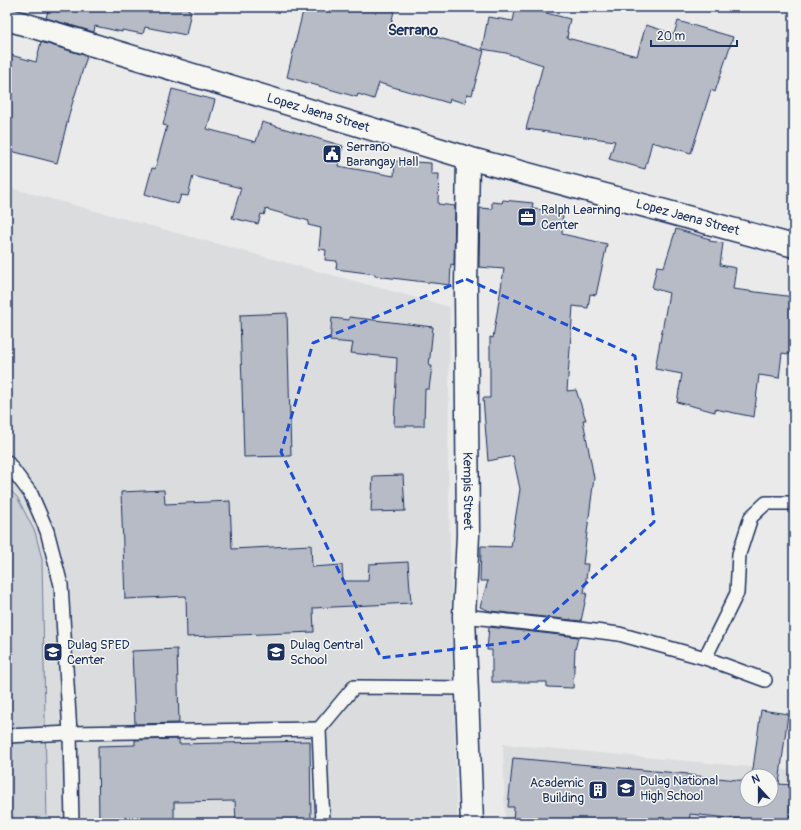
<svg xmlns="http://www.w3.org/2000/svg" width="801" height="830" font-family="Pangolin,sans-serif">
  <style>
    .built { fill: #dadcde; fill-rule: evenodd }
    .green { fill: #caced5; stroke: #727e9a }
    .building { fill: #b6bbc6; stroke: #1b2f5e }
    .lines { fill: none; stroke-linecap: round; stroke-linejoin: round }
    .lane-casing { stroke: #1b2f5e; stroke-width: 16 }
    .street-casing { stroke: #1b2f5e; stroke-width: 25 }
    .secondary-casing { stroke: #1b2f5e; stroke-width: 25 }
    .lane { stroke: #f6f6f2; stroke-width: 13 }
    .street { stroke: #f6f6f2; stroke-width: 22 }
    .secondary { stroke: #f6f6f2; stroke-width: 22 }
    .marked { fill: none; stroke: #1d4ed8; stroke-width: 3; stroke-dasharray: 8 5; stroke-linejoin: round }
    .labels { text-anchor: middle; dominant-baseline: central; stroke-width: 3; stroke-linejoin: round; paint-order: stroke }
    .street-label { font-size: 13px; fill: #1b2f5e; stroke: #f6f6f2 }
    .poi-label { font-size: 13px; fill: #1b2f5e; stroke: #f6f6f2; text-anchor: start }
    .quarter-label { font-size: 15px; font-weight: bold; fill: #1b2f5e; stroke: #f6f6f2 }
  </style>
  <rect width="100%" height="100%" fill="#e9eae9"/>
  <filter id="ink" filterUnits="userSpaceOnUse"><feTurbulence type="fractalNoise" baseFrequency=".025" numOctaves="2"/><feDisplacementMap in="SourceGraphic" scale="8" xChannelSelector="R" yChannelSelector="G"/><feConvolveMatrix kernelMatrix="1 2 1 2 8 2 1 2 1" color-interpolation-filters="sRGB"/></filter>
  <g filter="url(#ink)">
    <g class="built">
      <path d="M7,187L450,307L448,463L457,823H7Z"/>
      <path d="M503,744L794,771V823H505ZM747,776H771V800H747Z"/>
    </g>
    <path class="green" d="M7,487L17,497L35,532L42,559L47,823H7Z"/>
    <g class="building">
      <path d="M49,7H189L188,10L191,11L186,35L145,27L143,34L122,30V32L95,26L94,32L46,18Z"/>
      <path d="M304,7H395L391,24L484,51L472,95L467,94L465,103L450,99L449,103L379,83L374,99L358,94L357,97L287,77Z"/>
      <path d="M516,7H522L570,19L567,32H568L567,38L637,56L646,25L674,34L678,21L733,37L715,92L711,90L691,153L652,142L645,169L609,159L615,141L526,129L543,65L506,53L482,49L488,17L513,21Z"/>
      <path d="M41,42L87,56L70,111L57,163L7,150V54L36,62Z"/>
      <path d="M172,89L215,100L207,129L256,142L262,122L343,146L338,166L394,176L395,161L431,163V174H439L438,204L455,206L454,265L451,264L450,285L375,276V274L336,269L337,261L325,260L326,250L319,249L321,228L308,225L309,221L266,209L264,215L261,214L258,224L232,218L241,188L193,176L188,196L181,195L178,204L145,194L152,168L155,169L167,126L163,125Z"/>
      <path d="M503,200L533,203L532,209L563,211L562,234L607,244L596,295L590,294L588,308L573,306L567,391L576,390L586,420H583L594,478L583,564H588L584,593H587L581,621L490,611L480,607L488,581H480L481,546L511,547L520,489L513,456L488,461L483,398H490V337L493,338L504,269L479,267L480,208L492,209V202L502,203Z"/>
      <path d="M676,229L710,239L709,241L723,243L720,265L736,268L733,289L794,297V355L782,353L779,378L759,375L754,417L715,409V412L677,402L682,374L655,369L669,293L652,288L657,266L664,267Z"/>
      <path d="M287,313L291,456L244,457L240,315Z"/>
      <path d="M349,317L433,327L429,366H432L429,389H425L424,426H394L397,358L351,353L353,343L330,341L332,318L349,320Z"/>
      <path d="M403,475L405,511L371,512L373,476Z"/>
      <path d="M164,490L165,504L230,501L232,549L311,545L312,567L342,565L343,581H368L369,564L408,562L411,603L313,608L314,632L187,637L186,596L125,599L121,492Z"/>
      <path d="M489,627L578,637L575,650L573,688L547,687V682H492V650H487Z"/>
      <path d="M177,649L179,723L135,724L132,651Z"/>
      <path d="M761,710L788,714L779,784L792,785L789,823H776L690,814L689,823H513L514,807H508L513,758L688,774V775L747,781V800H771V776H752Z"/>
      <path d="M179,739V744L310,741L311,823H236L235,801L174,802V823H99L98,746L135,745V740Z"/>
    </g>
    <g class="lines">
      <g class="lane-casing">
        <g id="lane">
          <path d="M7,462L31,494L47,531L61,585L70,733L72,823"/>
          <path d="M464,616L579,629L619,634L705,658L765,680"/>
          <path d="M705,658L737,593L739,554L751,517L766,503H794"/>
          <path d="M7,736L70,733L319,729"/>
          <path d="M323,823L319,729L354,687L467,688"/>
        </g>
      </g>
      <g class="street-casing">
        <g id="street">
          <path id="s1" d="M468,158L466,287L468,535L464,616L472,823"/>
        </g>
      </g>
      <g class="secondary-casing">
        <g id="secondary">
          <path id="s2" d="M7,19L468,158L794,246"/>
        </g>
      </g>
      <use href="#lane" class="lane"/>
      <use href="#street" class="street"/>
      <use href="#secondary" class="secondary"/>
    </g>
  </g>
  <path class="marked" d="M466,279L635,356L654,522L522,641L381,658L281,452L313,343Z"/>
  <defs>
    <g id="civic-square" transform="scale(1)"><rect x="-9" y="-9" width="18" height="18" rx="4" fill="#1b2f5e" stroke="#f6f6f2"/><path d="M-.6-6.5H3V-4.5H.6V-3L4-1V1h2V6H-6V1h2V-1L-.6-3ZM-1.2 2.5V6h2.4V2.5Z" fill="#fff"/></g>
    <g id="office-square" transform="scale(1)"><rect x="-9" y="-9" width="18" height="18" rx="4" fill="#1b2f5e" stroke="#f6f6f2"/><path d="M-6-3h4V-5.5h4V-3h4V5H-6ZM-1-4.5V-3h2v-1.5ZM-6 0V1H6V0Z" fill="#fff"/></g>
    <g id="school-square" transform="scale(1)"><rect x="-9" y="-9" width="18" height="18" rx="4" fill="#1b2f5e" stroke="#f6f6f2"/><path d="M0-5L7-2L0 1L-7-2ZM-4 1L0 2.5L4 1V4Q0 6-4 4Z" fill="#fff"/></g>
    <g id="building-square" transform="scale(1)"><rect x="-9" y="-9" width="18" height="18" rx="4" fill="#1b2f5e" stroke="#f6f6f2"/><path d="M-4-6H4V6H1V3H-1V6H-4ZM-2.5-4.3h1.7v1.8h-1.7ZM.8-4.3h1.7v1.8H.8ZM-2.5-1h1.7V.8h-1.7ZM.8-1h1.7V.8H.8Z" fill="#fff"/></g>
  </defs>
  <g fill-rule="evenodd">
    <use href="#civic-square" x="332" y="154"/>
    <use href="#office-square" x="527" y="217"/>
    <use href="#school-square" x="53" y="652"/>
    <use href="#school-square" x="276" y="652"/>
    <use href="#school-square" x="626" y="788"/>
    <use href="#building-square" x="598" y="790"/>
  </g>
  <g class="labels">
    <g class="street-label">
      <text stroke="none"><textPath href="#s2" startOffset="325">Lopez Jaena Street</textPath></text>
      <text stroke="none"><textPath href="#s2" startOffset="709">Lopez Jaena Street</textPath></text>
      <text stroke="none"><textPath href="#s1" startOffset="333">Kempis Street</textPath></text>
    </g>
    <g class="poi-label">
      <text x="346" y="147">Serrano<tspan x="346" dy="15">Barangay Hall</tspan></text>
      <text x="541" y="210">Ralph Learning<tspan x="541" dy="15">Center</tspan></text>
      <text x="67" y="645">Dulag SPED<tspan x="67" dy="15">Center</tspan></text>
      <text x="290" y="645">Dulag Central<tspan x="290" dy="15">School</tspan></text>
      <text x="640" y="781">Dulag National<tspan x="640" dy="15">High School</tspan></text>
      <text x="584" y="783" text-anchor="end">Academic<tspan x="584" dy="15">Building</tspan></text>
    </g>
    <g class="quarter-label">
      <text x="413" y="30">Serrano</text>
    </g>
  </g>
  <rect width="801" height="830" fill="none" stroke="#f6f6f2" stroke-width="24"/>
  <rect x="12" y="12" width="777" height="806" fill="none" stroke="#1b2f5e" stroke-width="1.5" filter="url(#ink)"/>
  <g transform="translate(759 788) rotate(339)"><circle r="19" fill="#f6f6f2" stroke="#9ea6b7"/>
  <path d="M0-3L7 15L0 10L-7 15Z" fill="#1b2f5e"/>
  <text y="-6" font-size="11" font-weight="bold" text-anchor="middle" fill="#1b2f5e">N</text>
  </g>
  <path d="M651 40v6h86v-6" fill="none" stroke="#1b2f5e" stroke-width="2"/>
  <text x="657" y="40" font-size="12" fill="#1b2f5e" stroke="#f6f6f2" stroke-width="3" paint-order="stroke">20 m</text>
</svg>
